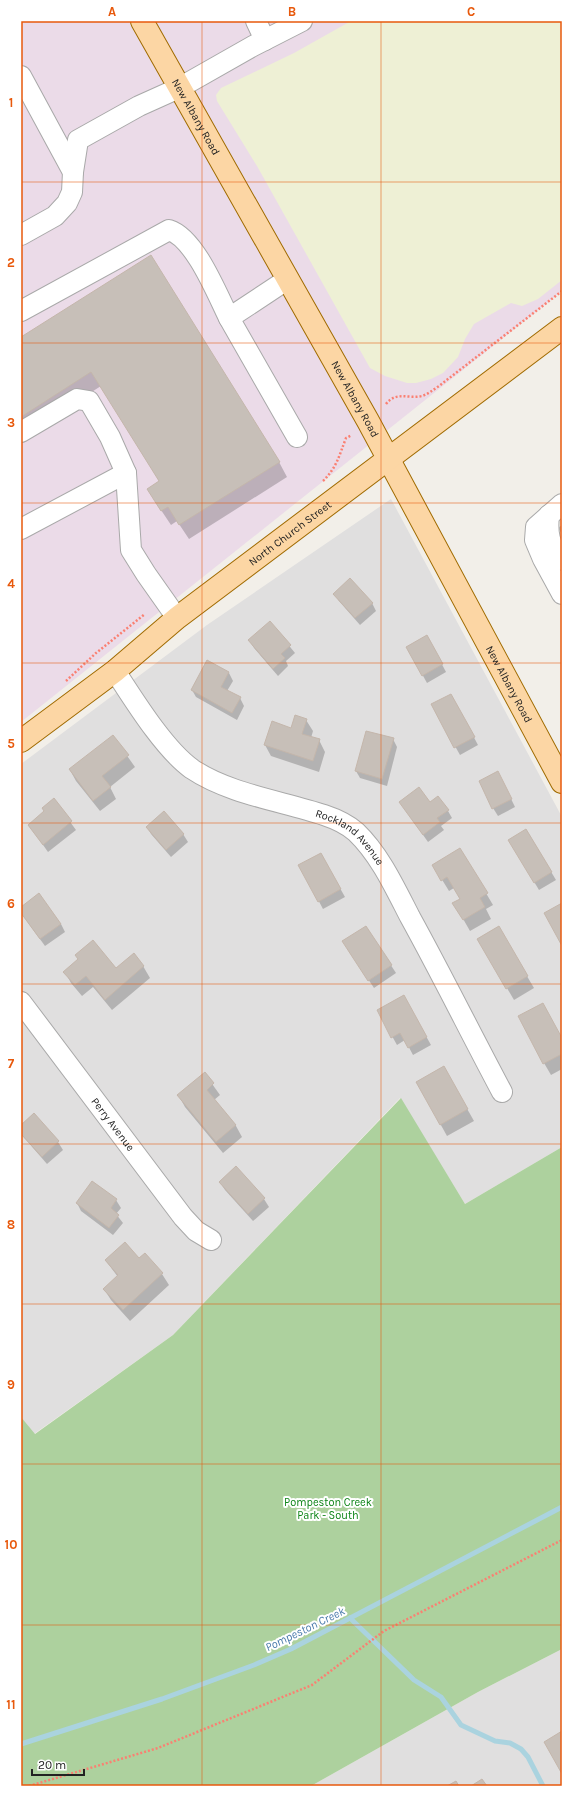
<svg xmlns="http://www.w3.org/2000/svg" width="583" height="1807" font-family="Karla,sans-serif">
  <style>
    .residential { fill: #e0dfdf }
    .industrial { fill: #ebdbe8 }
    .farmland { fill: #eef0d5 }
    .forest { fill: #add19e }
    .shadow { fill: #0003 }
    .lines { fill: none; stroke-linecap: round; stroke-linejoin: round }
    .stream { stroke: #aad3df; stroke-width: 5 }
    .building { fill: #c7bfb8; stroke: #c4b6ab }
    .minor-casing { stroke: #a9a9a9; stroke-width: 22 }
    .major-casing { stroke: #a06b00; stroke-width: 24 }
    .path { stroke: #fa8072; stroke-width: 2.5; stroke-dasharray: 2 2; stroke-linecap: butt }
    .minor { stroke: #fff; stroke-width: 20 }
    .major { stroke: #fcd6a4; stroke-width: 22 }
    .grid { fill: none; stroke: #e8590c; stroke-width: 1; stroke-opacity: 0.55 }
    .labels { text-anchor: middle; dominant-baseline: central; stroke-width: 4; stroke-linejoin: round; paint-order: stroke }
    .street-label { font-size: 11px; fill: #222; stroke: #fff }
    .park-label { font-size: 11px; fill: #0c8416; stroke: #fff }
    .water-label { font-size: 12px; font-style: italic; fill: #4a7aab; stroke: #fff }
    .neatline { fill: none; stroke: #e8590c; stroke-width: 1.5 }
    .grid-label { font-size: 13px; text-anchor: middle; font-weight: bold; fill: #e8590c }
  </style>
  <rect width="100%" height="100%" fill="#f2efe9"/>
  <g class="residential">
    <path d="M391,499L562,817V1147L465,1204L400,1098L173,1335L34,1434L21,1417V764L207,625Z"/>
    <path d="M562,1649V1786H311L478,1692Z"/>
  </g>
  <path class="industrial" d="M21,21H562V291L21,722Z"/>
  <path class="farmland" d="M351,21H562V280L538,299L522,306L511,303L474,324L465,339L458,357L443,373L431,379L416,383H407L385,376L370,368L257,166L217,101L216,95L221,88L294,53Z"/>
  <path class="forest" d="M401,1098L465,1204L562,1147V1649L478,1692L311,1786H21V1417L35,1434L173,1335Z"/>
  <g class="shadow">
    <path d="M21,338L279,462L287,477L189,539L177,521L171,525L157,504L160,482L101,386L21,437Z"/>
    <path d="M562,525V534L558,528Z"/>
    <path d="M335,594L372,603L376,611L360,625L339,601Z"/>
    <path d="M270,622L295,653L286,661L288,666L278,676L254,648L249,640Z"/>
    <path d="M427,636L446,672L427,683L407,647Z"/>
    <path d="M207,661L229,673L233,681L227,691L240,698L244,706L237,720L196,697L192,690Z"/>
    <path d="M455,702L478,745L460,755L432,705Z"/>
    <path d="M306,720L313,731L311,738L319,740L325,752L319,772L271,756L265,745Z"/>
    <path d="M113,736L135,767L110,787L116,799L100,811L76,781L70,770Z"/>
    <path d="M393,739L397,747L387,786L360,778L356,771Z"/>
    <path d="M502,780L515,807L498,816L493,808Z"/>
    <path d="M54,800L76,830L48,852L29,825L45,812Z"/>
    <path d="M400,802L429,803L448,811L452,818L441,826L444,830L428,842Z"/>
    <path d="M147,827L183,834L188,842L171,857L151,834Z"/>
    <path d="M526,830L556,880L539,890L509,840Z"/>
    <path d="M460,849L493,905L486,909L491,919L470,931L454,903L461,899L454,888L449,891L433,865Z"/>
    <path d="M321,854L345,897L323,909L300,866Z"/>
    <path d="M21,908L61,924L65,932L45,946L24,917Z"/>
    <path d="M366,927L396,973L374,988L348,949Z"/>
    <path d="M498,927L534,988L514,1000L478,939Z"/>
    <path d="M143,966L150,978L112,1010L93,987L82,996L71,983L65,972Z"/>
    <path d="M404,997L431,1045L413,1055L405,1040L397,1045L378,1011Z"/>
    <path d="M562,1039V1069L551,1075L544,1063Z"/>
    <path d="M444,1068L474,1121L447,1136L417,1082Z"/>
    <path d="M205,1074L220,1095L214,1100L236,1126L242,1137L223,1153L185,1107L179,1096Z"/>
    <path d="M34,1115L58,1142L63,1150L47,1164L21,1134V1126Z"/>
    <path d="M236,1168L264,1199L269,1207L253,1221L225,1190L220,1182Z"/>
    <path d="M93,1182L116,1200L121,1208L116,1214L123,1223L113,1235L81,1211L77,1203Z"/>
    <path d="M145,1255L162,1274L169,1285L130,1321L111,1300L104,1289L118,1277L106,1261L139,1260Z"/>
  </g>
  <g class="lines">
    <g class="stream">
      <path d="M350,1618L414,1680L441,1697L461,1725L495,1741L510,1743L521,1749L528,1757L543,1786"/>
      <path d="M21,1744L162,1699L254,1665L291,1649L562,1507"/>
    </g>
  </g>
  <g class="building">
    <path d="M151,255L280,462L179,525L168,507L161,511L147,489L159,481L91,372L21,417V337Z"/>
    <path d="M350,578L373,603L355,618L333,594Z"/>
    <path d="M270,621L291,645L281,654L285,658L273,669L248,640Z"/>
    <path d="M427,635L443,664L422,676L406,647Z"/>
    <path d="M207,660L229,672L221,687L241,697L232,713L191,690Z"/>
    <path d="M451,694L475,737L454,748L431,704Z"/>
    <path d="M295,715L307,719L302,734L320,739L313,761L264,745L272,721L291,728Z"/>
    <path d="M366,731L394,738L382,779L355,771Z"/>
    <path d="M113,735L129,755L102,776L111,787L93,801L69,769Z"/>
    <path d="M498,771L512,799L492,809L479,781Z"/>
    <path d="M419,787L430,802L438,796L449,810L437,818L440,822L423,835L399,802Z"/>
    <path d="M54,798L72,821L43,845L28,825L44,811L42,808Z"/>
    <path d="M164,811L184,834L166,850L146,827Z"/>
    <path d="M526,829L552,872L534,883L508,840Z"/>
    <path d="M460,848L488,893L480,898L485,907L463,920L452,903L460,899L447,877L441,881L432,865Z"/>
    <path d="M321,853L341,889L318,902L298,865Z"/>
    <path d="M39,893L61,924L40,939L21,913V907Z"/>
    <path d="M562,903V946L544,913Z"/>
    <path d="M366,926L392,965L368,981L342,941Z"/>
    <path d="M499,926L528,976L506,989L477,939Z"/>
    <path d="M93,940L116,968L134,953L144,966L105,1000L86,976L75,985L63,972L78,959L75,955Z"/>
    <path d="M404,995L427,1037L408,1048L400,1033L391,1038L377,1010Z"/>
    <path d="M543,1003L562,1038V1054L543,1064L518,1016Z"/>
    <path d="M444,1066L468,1109L440,1125L416,1082Z"/>
    <path d="M205,1072L214,1083L207,1090L236,1125L216,1142L177,1095Z"/>
    <path d="M34,1113L59,1141L42,1157L21,1134V1125Z"/>
    <path d="M236,1166L265,1198L248,1214L219,1182Z"/>
    <path d="M92,1181L117,1199L111,1208L119,1215L109,1228L76,1203Z"/>
    <path d="M125,1242L139,1258L145,1253L163,1273L123,1310L103,1289L118,1275L105,1260Z"/>
    <path d="M562,1731V1774L544,1742Z"/>
    <path d="M482,1779L487,1786H471Z"/>
    <path d="M456,1781L459,1786H447Z"/>
  </g>
  <g class="lines">
    <g class="minor-casing">
      <g id="minor">
        <path d="M256,21L265,40"/>
        <path d="M21,76L73,172"/>
        <path d="M21,235L55,216L67,203L72,192L73,172L78,140L139,106L179,88L253,46L302,21"/>
        <path d="M21,311L169,230C195,238 217,294 229,318L288,279"/>
        <path d="M229,318L297,437"/>
        <path d="M21,432L77,399L89,401L110,437L126,473L131,550L146,574L177,618"/>
        <path d="M562,504L536,527L535,540L543,559L562,594"/>
        <path d="M549,515C547,533 549,545 562,560"/>
        <path d="M21,529L126,473"/>
        <path id="s1" d="M115,671C134,700 164,749 192,769C229,794 282,801 324,815C336,819 347,824 356,832C380,855 395,888 410,917C442,975 471,1034 502,1092"/>
        <path id="s2" d="M21,1002L183,1217L196,1231L211,1240"/>
      </g>
    </g>
    <g class="major-casing">
      <g id="major">
        <path id="s3" d="M142,21L368,421L562,782"/>
        <path id="s4" d="M21,741L115,671L177,618L562,328"/>
      </g>
    </g>
    <g class="path">
      <path d="M386,404C396,391 408,399 422,396C428,394 433,390 439,386L562,291"/>
      <path d="M323,481C337,467 339,456 346,438L352,435"/>
      <path d="M66,681L96,653L145,614"/>
      <path d="M29,1786L158,1748L312,1685L384,1631L562,1540"/>
    </g>
    <use href="#minor" class="minor"/>
    <use href="#major" class="major"/>
  </g>
  <path class="grid" d="M202,21V1786M381,21V1786M21,182H562M21,343H562M21,503H562M21,663H562M21,823H562M21,984H562M21,1144H562M21,1304H562M21,1464H562M21,1625H562"/>
  <g class="labels">
    <g class="street-label">
      <text stroke="none"><textPath href="#s3" startOffset="110">New Albany Road</textPath></text>
      <text stroke="none"><textPath href="#s3" startOffset="434">New Albany Road</textPath></text>
      <text stroke="none"><textPath href="#s4" startOffset="340">North Church Street</textPath></text>
      <text stroke="none"><textPath href="#s3" startOffset="758">New Albany Road</textPath></text>
      <text stroke="none"><textPath href="#s1" startOffset="300">Rockland Avenue</textPath></text>
      <text stroke="none"><textPath href="#s2" startOffset="153">Perry Avenue</textPath></text>
    </g>
    <g class="park-label">
      <text x="328" y="1502">Pompeston Creek<tspan x="328" dy="13">Park - South</tspan></text>
    </g>
    <g class="water-label">
      <text transform="translate(305 1629) rotate(-26)">Pompeston Creek</text>
    </g>
  </g>
  <rect width="583" height="1807" fill="none" stroke="#ffffff" stroke-width="44"/>
  <path d="M32 1769v6h52v-6" fill="none" stroke="#222222" stroke-width="2"/>
  <text x="38" y="1769" font-size="12" fill="#222222" stroke="#ffffff" stroke-width="3" paint-order="stroke">20 m</text>
  <rect x="22" y="22" width="539" height="1763" class="neatline"/>
  <g class="grid-label">
    <text x="112" y="16">A</text>
    <text x="292" y="16">B</text>
    <text x="471" y="16">C</text>
    <text x="11" y="107">1</text>
    <text x="11" y="267">2</text>
    <text x="11" y="427">3</text>
    <text x="11" y="588">4</text>
    <text x="11" y="748">5</text>
    <text x="11" y="908">6</text>
    <text x="11" y="1068">7</text>
    <text x="11" y="1229">8</text>
    <text x="11" y="1389">9</text>
    <text x="11" y="1549">10</text>
    <text x="11" y="1709">11</text>
  </g>
</svg>
